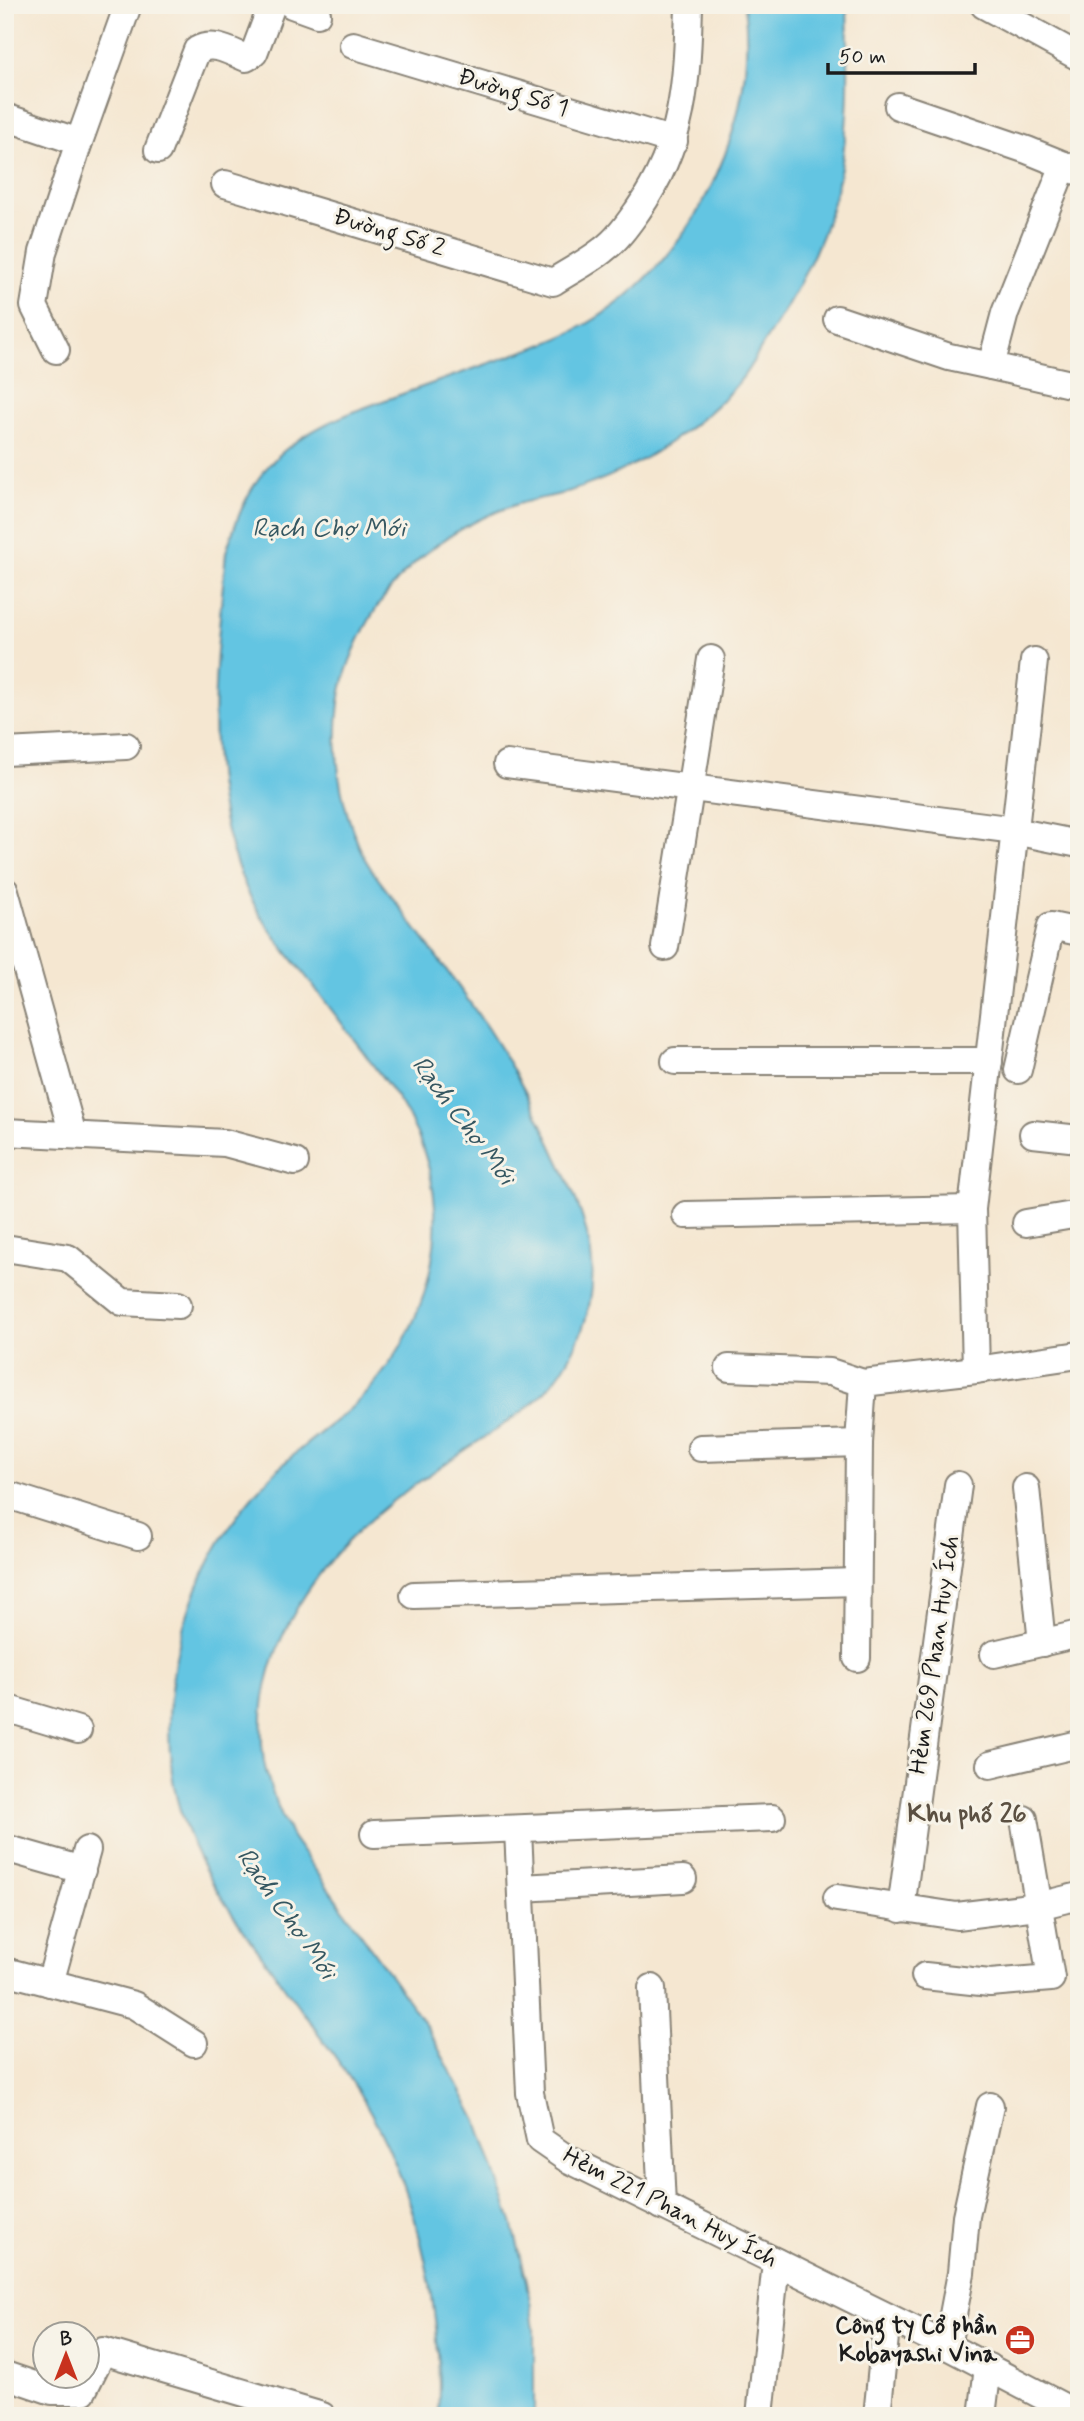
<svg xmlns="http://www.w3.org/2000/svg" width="1084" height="2421" font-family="Mynerve,sans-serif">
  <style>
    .water { fill: #64c5e2; stroke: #40707f; stroke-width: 2 }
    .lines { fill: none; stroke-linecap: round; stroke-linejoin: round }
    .minor-casing { stroke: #888276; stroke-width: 30 }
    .minor { stroke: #fff; stroke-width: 26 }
    .labels { text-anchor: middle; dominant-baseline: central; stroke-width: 6; stroke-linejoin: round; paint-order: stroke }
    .street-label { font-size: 24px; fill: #1c1c1c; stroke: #f7f3e8 }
    .poi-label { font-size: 24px; font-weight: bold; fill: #1c1c1c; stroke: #f7f3e8; text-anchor: end }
    .water-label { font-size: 26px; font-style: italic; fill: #355761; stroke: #f7f3e8 }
    .neighbourhood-label { font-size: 26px; font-weight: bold; fill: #5b5042; stroke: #f7f3e8 }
  </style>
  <rect width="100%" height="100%" fill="#f7f3e8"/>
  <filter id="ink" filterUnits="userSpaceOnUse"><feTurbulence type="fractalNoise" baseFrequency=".0143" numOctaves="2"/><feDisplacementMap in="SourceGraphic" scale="14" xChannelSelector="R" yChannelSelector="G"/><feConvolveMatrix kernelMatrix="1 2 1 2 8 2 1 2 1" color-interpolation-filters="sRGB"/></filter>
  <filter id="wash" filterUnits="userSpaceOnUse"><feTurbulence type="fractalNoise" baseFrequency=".00686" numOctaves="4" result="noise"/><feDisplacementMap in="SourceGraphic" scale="28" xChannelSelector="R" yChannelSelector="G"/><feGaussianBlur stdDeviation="1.57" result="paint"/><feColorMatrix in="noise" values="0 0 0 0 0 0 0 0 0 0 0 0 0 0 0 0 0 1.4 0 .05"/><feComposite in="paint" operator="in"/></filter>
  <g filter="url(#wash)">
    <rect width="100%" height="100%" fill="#f5e7d1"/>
    <path class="water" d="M744,5H847C849,69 851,137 834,199C820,251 793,298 764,343C756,356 749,370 739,382C720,404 695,425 670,442C639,464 603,481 567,492C549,498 530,499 512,506C453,527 403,563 371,617C356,643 343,673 339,703C332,757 341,810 365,859C374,875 387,890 398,905C423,939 449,972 473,1007C506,1054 534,1105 557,1157C572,1188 586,1220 591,1254C595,1281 591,1307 581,1333C573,1353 561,1375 545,1391C530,1408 510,1420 491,1433C462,1452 434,1471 406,1491C321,1552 247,1653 264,1762C269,1788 280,1813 292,1837L427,2027L477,2121L512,2222L527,2281L534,2328V2416H438C444,2315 420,2202 371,2113C344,2065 308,2021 276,1975C232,1914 182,1851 172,1773C158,1666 195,1553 271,1476C293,1453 318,1435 343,1415C396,1370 431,1304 435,1234C438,1189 425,1141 401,1104C390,1086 376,1070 364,1053C343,1025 322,997 301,970C279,943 257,915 244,883C199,777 216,663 226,552C235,524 245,495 264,471C296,432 345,414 391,398C428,385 465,372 501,359C530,349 559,340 585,325C643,292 689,236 716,176C740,123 752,63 744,5Z"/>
  </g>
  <g filter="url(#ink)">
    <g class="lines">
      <g class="minor-casing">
        <g id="minor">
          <path d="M292,5L317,14"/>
          <path d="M984,5L1079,57"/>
          <path d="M353,45L674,141"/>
          <path d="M898,106L1027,150L1064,165"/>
          <path d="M5,117L79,142"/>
          <path d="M158,150L197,50C213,41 229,51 246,58L254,53L272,5"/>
          <path d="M1079,172L1064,165L1005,313L991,366L1079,386"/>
          <path d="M225,184L553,282C570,271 588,262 603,250C617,240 628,224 638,210C684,144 687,83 689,5"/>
          <path d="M837,319L949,357L991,366"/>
          <path d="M56,350L34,306L43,252L79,142L128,5"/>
          <path d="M5,752L126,746"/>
          <path d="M507,764L1015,830"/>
          <path d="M1024,833L1079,844"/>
          <path d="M5,891L73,1135"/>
          <path d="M665,947L711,659"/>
          <path d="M675,1061H989"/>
          <path d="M1018,1070L1051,926L1079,932"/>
          <path d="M5,1132L225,1143L295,1162"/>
          <path d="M1033,1134L1079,1139"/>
          <path d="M686,1215L972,1209"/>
          <path d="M1026,1223L1079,1214"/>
          <path d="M5,1248L68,1258L122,1302L178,1305"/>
          <path d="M729,1368L830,1372L863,1383"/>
          <path d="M976,1370L972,1209L1034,661"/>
          <path d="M701,1448L859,1443"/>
          <path d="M1026,1488L1042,1643"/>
          <path d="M5,1494L138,1536"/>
          <path d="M414,1595L857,1582"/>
          <path d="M994,1654L1079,1634"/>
          <path d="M857,1658L859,1443L863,1383L976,1370L1079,1355"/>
          <path d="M5,1708L78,1730"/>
          <path d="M990,1765L1079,1744"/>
          <path d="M518,1830L530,2093L540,2140L566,2158L947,2346L1079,2415"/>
          <path d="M374,1834L772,1818"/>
          <path d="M5,1848L82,1870"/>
          <path d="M521,1888L683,1879"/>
          <path d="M837,1898L957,1916L1038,1906L1079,1896"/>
          <path d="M901,1909L958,1485"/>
          <path d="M5,1971L134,2005L194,2043"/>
          <path d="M925,1976L990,1983L1051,1978L1024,1819"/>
          <path d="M50,1983L87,1850"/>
          <path d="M652,1988L662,2206"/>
          <path d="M947,2346L961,2273L966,2216L990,2106"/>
          <path d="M5,2375L52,2391H83L103,2351L322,2416"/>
          <path d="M760,2416L776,2262"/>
          <path d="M877,2416L887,2317"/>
          <path d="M982,2416L988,2367"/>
        </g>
      </g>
      <use href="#minor" class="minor"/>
    </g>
  </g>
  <defs>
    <g id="office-disc" transform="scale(1.575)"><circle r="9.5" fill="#c8321e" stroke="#f7f3e8"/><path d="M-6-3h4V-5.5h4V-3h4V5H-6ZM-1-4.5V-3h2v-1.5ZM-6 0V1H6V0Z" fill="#fff"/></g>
  </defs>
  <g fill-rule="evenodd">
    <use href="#office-disc" x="1020" y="2340"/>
  </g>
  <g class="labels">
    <g class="street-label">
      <text transform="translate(513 93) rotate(17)">Đường Số 1</text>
      <text transform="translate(389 233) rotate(17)">Đường Số 2</text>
      <text transform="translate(935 1655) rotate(-82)">Hẻm 269 Phan Huy Ích</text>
      <text transform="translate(670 2208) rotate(27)">Hẻm 221 Phan Huy Ích</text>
    </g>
    <g class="poi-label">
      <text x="997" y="2326">Công ty Cổ phần<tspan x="997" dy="28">Kobayashi Vina</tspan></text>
    </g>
    <g class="water-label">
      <text x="329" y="529">Rạch Chợ Mới</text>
      <text transform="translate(463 1121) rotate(53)">Rạch Chợ Mới</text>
      <text transform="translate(286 1914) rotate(55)">Rạch Chợ Mới</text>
    </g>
    <g class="neighbourhood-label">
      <text x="967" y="1815">Khu phố 26</text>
    </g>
  </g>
  <rect width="1084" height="2421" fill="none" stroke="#f7f3e8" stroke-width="28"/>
  <g transform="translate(66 2355)"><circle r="33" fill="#f7f3e8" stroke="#9f9d96" stroke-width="2"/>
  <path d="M0-5L12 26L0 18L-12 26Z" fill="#c8321e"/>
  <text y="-10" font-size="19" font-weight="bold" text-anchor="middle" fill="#1c1c1c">B</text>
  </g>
  <path d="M828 63v10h147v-10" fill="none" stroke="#1c1c1c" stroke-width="3.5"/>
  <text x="839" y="63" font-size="21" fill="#1c1c1c" stroke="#f7f3e8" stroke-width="5" paint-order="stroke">50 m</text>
</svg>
